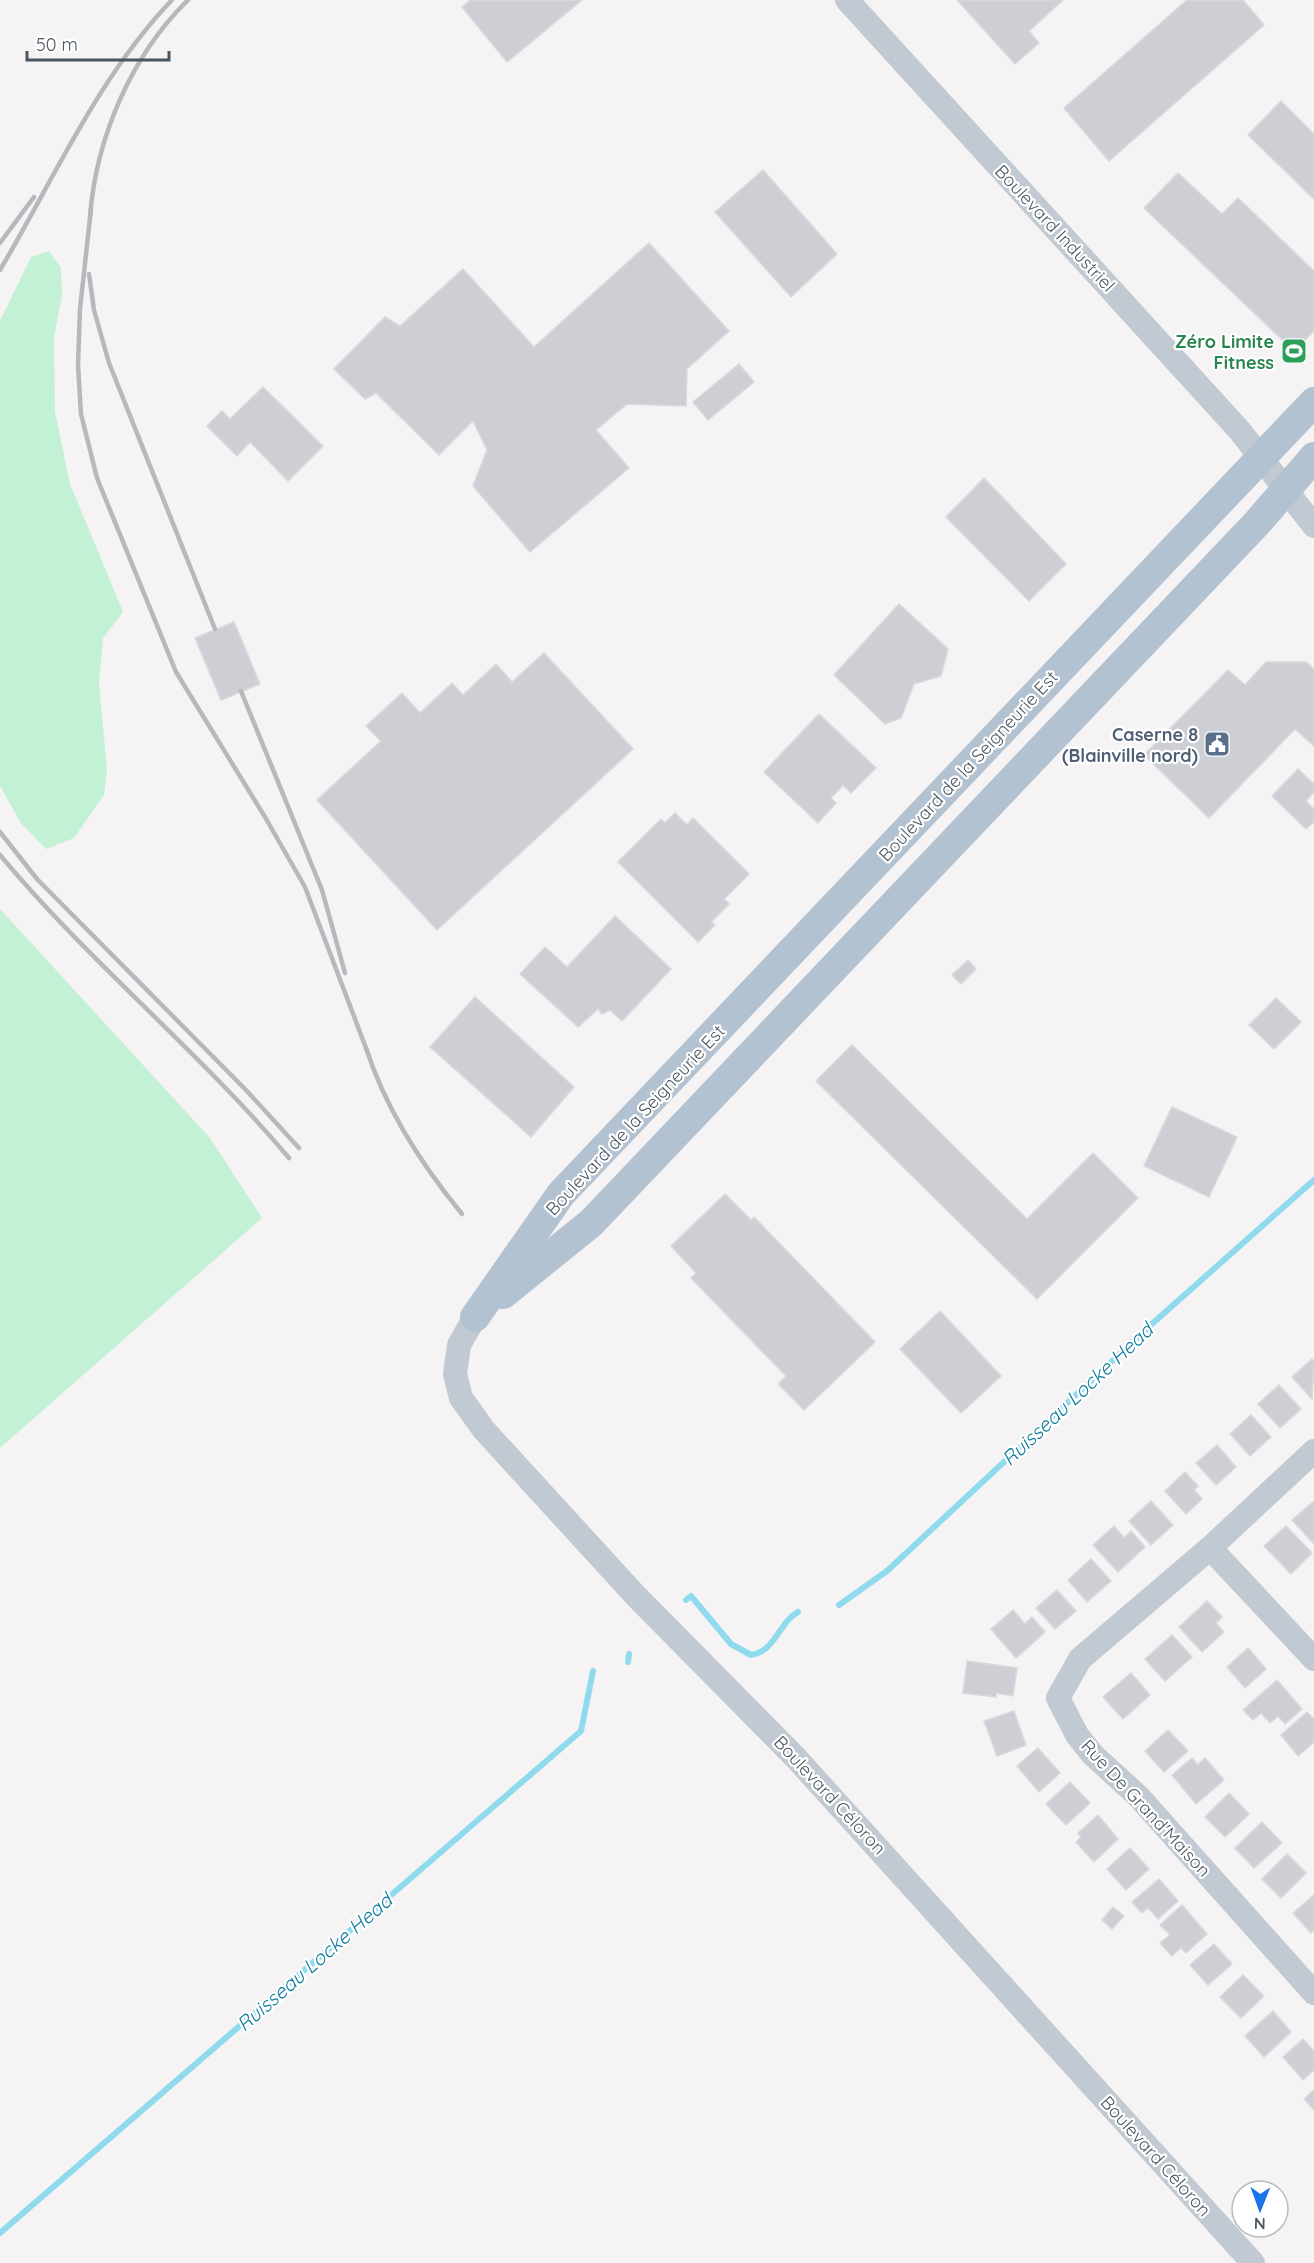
<svg xmlns="http://www.w3.org/2000/svg" width="1314" height="2263" font-family="Quicksand,sans-serif">
  <style>
    .green { fill: #c3f1d5 }
    .lines { fill: none; stroke-linecap: round; stroke-linejoin: round }
    .stream { stroke: #90daee; stroke-width: 6 }
    .building { fill: #cdcfd5; stroke: #d7d9de; stroke-width: 1.5 }
    .minor { stroke: #c1cad2; stroke-width: 24 }
    .major { stroke: #b3c2d1; stroke-width: 30 }
    .rail { stroke: #b5b8bd; stroke-width: 4.5 }
    .labels { text-anchor: middle; dominant-baseline: central; stroke-width: 4.5; stroke-linejoin: round; paint-order: stroke }
    .street-label { font-size: 18px; fill: #4a5661; stroke: #fff }
    .leisure-label { font-size: 18px; font-weight: bold; fill: #27864d; stroke: #fff; text-anchor: end }
    .service-label { font-size: 18px; font-weight: bold; fill: #4e5e75; stroke: #fff; text-anchor: end }
    .water-label { font-size: 20px; font-style: italic; fill: #0c7c9b; stroke: #fff }
  </style>
  <rect width="100%" height="100%" fill="#f5f3f3"/>
  <g class="green">
    <path d="M49,251L61,268L62,295L54,338L55,412L70,484L123,612L103,638L99,683L107,770L104,795L74,838L46,849L21,823L0,786V321L31,257Z"/>
    <path d="M0,909L210,1138L262,1218L0,1448Z"/>
  </g>
  <g class="lines">
    <g class="stream">
      <path d="M686,1600L691,1596L731,1644L751,1655C775,1652 779,1622 798,1612"/>
      <path d="M839,1605L887,1571L1153,1323L1314,1180"/>
      <path d="M628,1662L629,1654"/>
      <path d="M0,2233L581,1731L593,1671"/>
    </g>
  </g>
  <g class="building">
    <path d="M470,0H582L507,62L462,7Z"/>
    <path d="M957,0H1063L1029,31L1039,43L1015,64Z"/>
    <path d="M1187,0H1243L1264,25L1109,161L1064,108Z"/>
    <path d="M1281,101L1314,134V199L1248,135Z"/>
    <path d="M763,170L837,254L791,297L715,212Z"/>
    <path d="M1178,173L1222,214L1238,198L1314,271V331L1294,351L1144,208Z"/>
    <path d="M649,243L729,331L687,369L686,406L627,404L596,430L629,468L530,552L473,486L487,450L473,421L439,455L376,393L365,399L334,369L385,317L400,326L463,269L534,347Z"/>
    <path d="M739,364L754,382L708,420L693,402Z"/>
    <path d="M263,387L323,446L288,481L250,442L237,456L207,426L222,411L230,419Z"/>
    <path d="M984,478L1066,564L1029,601L946,517Z"/>
    <path d="M899,604L948,649L941,676L914,684L901,718L885,724L834,675Z"/>
    <path d="M234,622L260,684L221,700L195,638Z"/>
    <path d="M544,653L633,749L437,930L317,800L381,741L366,726L402,693L420,713L452,683L463,695L496,664L512,682Z"/>
    <path d="M1266,662H1306L1314,669V746L1295,729L1209,818L1144,755L1228,670L1245,685Z"/>
    <path d="M819,714L876,768L851,793L843,785L831,798L836,803L818,823L764,772Z"/>
    <path d="M1298,769L1314,784V792L1306,801L1314,809V822L1306,829L1272,796Z"/>
    <path d="M675,813L687,825L693,818L749,874L724,899L729,904L711,922L715,925L698,942L618,862L661,819L665,823Z"/>
    <path d="M615,916L671,969L622,1021L610,1010L602,1014L598,1009L578,1027L520,974L545,947L567,967Z"/>
    <path d="M968,960L976,969L961,984L952,975Z"/>
    <path d="M475,997L574,1087L531,1137L430,1047Z"/>
    <path d="M1276,998L1301,1022L1274,1049L1249,1025Z"/>
    <path d="M852,1045L1027,1219L1093,1153L1138,1198L1037,1299L816,1081Z"/>
    <path d="M1172,1107L1237,1137L1209,1197L1144,1166Z"/>
    <path d="M725,1194L751,1220L754,1217L875,1342L804,1410L778,1384L786,1376L691,1278L696,1273L671,1246Z"/>
    <path d="M940,1311L1001,1376L961,1413L900,1349Z"/>
    <path d="M1312,1359L1314,1362L1312,1399L1292,1377Z"/>
    <path d="M1279,1385L1301,1409L1280,1428L1258,1404Z"/>
    <path d="M1251,1415L1271,1437L1250,1456L1230,1434Z"/>
    <path d="M1217,1445L1236,1467L1216,1485L1196,1463Z"/>
    <path d="M1185,1472L1198,1486L1194,1490L1202,1499L1186,1514L1165,1491Z"/>
    <path d="M1151,1501L1173,1525L1151,1545L1129,1521Z"/>
    <path d="M1314,1501V1543H1313L1292,1520Z"/>
    <path d="M1114,1526L1124,1538L1131,1531L1145,1547L1118,1572L1093,1545Z"/>
    <path d="M1286,1526L1312,1553L1291,1574L1264,1546Z"/>
    <path d="M1091,1559L1111,1581L1087,1602L1068,1580Z"/>
    <path d="M1057,1590L1076,1611L1055,1629L1036,1608Z"/>
    <path d="M1207,1601L1222,1617L1216,1623L1224,1632L1202,1652L1179,1627Z"/>
    <path d="M1013,1610L1025,1624L1032,1617L1045,1632L1016,1658L991,1629Z"/>
    <path d="M1172,1635L1192,1657L1165,1681L1145,1659Z"/>
    <path d="M1248,1648L1266,1669L1245,1688L1227,1667Z"/>
    <path d="M967,1661L1017,1668L1013,1696L996,1693V1697L963,1693Z"/>
    <path d="M1131,1673L1150,1695L1123,1719L1103,1697Z"/>
    <path d="M1277,1680L1302,1709L1285,1724L1278,1716L1270,1723L1261,1713L1253,1720L1243,1710Z"/>
    <path d="M1014,1711L1026,1745L997,1756L984,1721Z"/>
    <path d="M1307,1712L1314,1719V1742L1298,1756L1281,1735Z"/>
    <path d="M1168,1730L1188,1751L1164,1772L1145,1751Z"/>
    <path d="M1038,1748L1060,1773L1039,1792L1017,1766Z"/>
    <path d="M1192,1758L1198,1765L1205,1758L1224,1780L1196,1804L1172,1775Z"/>
    <path d="M1070,1782L1090,1803L1066,1825L1046,1804Z"/>
    <path d="M1229,1793L1249,1814L1225,1837L1205,1817Z"/>
    <path d="M1098,1815L1118,1839L1094,1862L1076,1842L1081,1837L1078,1833Z"/>
    <path d="M1262,1822L1282,1843L1254,1868L1235,1848Z"/>
    <path d="M1130,1848L1149,1869L1126,1890L1107,1869Z"/>
    <path d="M1287,1854L1306,1873L1281,1898L1262,1879Z"/>
    <path d="M1159,1879L1178,1901L1158,1919L1148,1908L1142,1913L1132,1902Z"/>
    <path d="M1314,1895V1930L1311,1933L1293,1913Z"/>
    <path d="M1182,1905L1207,1934L1186,1953L1181,1948L1172,1956L1160,1943L1170,1935L1160,1925Z"/>
    <path d="M1113,1907L1124,1916L1112,1929L1102,1920Z"/>
    <path d="M1214,1944L1232,1964L1208,1985L1190,1965Z"/>
    <path d="M1243,1975L1264,1996L1241,2018L1220,1997Z"/>
    <path d="M1273,2011L1291,2032L1264,2057L1245,2036Z"/>
    <path d="M1303,2039L1314,2051V2070L1303,2080L1283,2057Z"/>
    <path d="M1314,2090V2110L1304,2099Z"/>
  </g>
  <g class="lines">
    <g class="minor">
      <path d="M847,0L1240,431L1314,526"/>
      <path d="M475,1317L459,1345L455,1374L461,1398L484,1430L635,1595L796,1758L1253,2263"/>
      <path d="M1314,1451L1210,1548L1080,1659L1058,1698L1077,1735L1093,1755L1138,1796L1314,1993"/>
      <path d="M1210,1548L1314,1659"/>
    </g>
    <g class="major">
      <path d="M503,1294L591,1223L1257,523L1314,457"/>
      <path d="M475,1317L561,1194L1314,402"/>
    </g>
    <g class="rail">
      <path d="M91,209L80,309L78,365L81,414L97,478L176,672L265,817L305,887L369,1056"/>
      <path d="M90,217C96,138 131,56 188,0"/>
      <path d="M0,243L34,197"/>
      <path d="M0,270C54,179 98,77 172,0"/>
      <path d="M89,274L94,310L109,363L215,629"/>
      <path d="M241,691L322,890L345,973"/>
      <path d="M0,832L37,879L246,1090L299,1148"/>
      <path d="M0,855C89,962 199,1051 289,1158"/>
      <path d="M366,1048C386,1110 421,1164 462,1214"/>
    </g>
  </g>
  <defs>
    <g id="stadium-square" transform="scale(1.35)"><rect x="-9" y="-9" width="18" height="18" rx="4" fill="#2e9e5b" stroke="#fff"/><path d="M0-5a6.5 5 0 1 0 0 10a6.5 5 0 1 0 0-10ZM-3.5-1.8h7v3.6h-7Z" fill="#fff"/></g>
    <g id="civic-square" transform="scale(1.35)"><rect x="-9" y="-9" width="18" height="18" rx="4" fill="#5c6f8a" stroke="#fff"/><path d="M-.6-6.5H3V-4.5H.6V-3L4-1V1h2V6H-6V1h2V-1L-.6-3ZM-1.2 2.5V6h2.4V2.5Z" fill="#fff"/></g>
  </defs>
  <g fill-rule="evenodd">
    <use href="#stadium-square" x="1294" y="351"/>
    <use href="#civic-square" x="1217" y="744"/>
  </g>
  <g class="labels">
    <g class="street-label">
      <text transform="translate(1055 228) rotate(47)">Boulevard Industriel</text>
      <text transform="translate(968 766) rotate(-47)">Boulevard de la Seigneurie Est</text>
      <text transform="translate(635 1120) rotate(-47)">Boulevard de la Seigneurie Est</text>
      <text transform="translate(830 1795) rotate(47)">Boulevard Céloron</text>
      <text transform="translate(1146 1808) rotate(47)">Rue De Grand'Maison</text>
      <text transform="translate(1156 2156) rotate(48)">Boulevard Céloron</text>
    </g>
    <g class="leisure-label">
      <text x="1274" y="341">Zéro Limite<tspan x="1274" dy="21">Fitness</tspan></text>
    </g>
    <g class="service-label">
      <text x="1198" y="734">Caserne 8<tspan x="1198" dy="21">(Blainville nord)</tspan></text>
    </g>
    <g class="water-label">
      <text transform="translate(1077 1394) rotate(-43)">Ruisseau Locke Head</text>
      <text transform="translate(314 1962) rotate(-41)">Ruisseau Locke Head</text>
    </g>
  </g>
  <g transform="translate(1260 2209) rotate(181)"><circle r="28" fill="#ffffff" stroke="#b7bbc0" stroke-width="1.5"/>
  <path d="M0-4.5L10 22L0 15L-10 22Z" fill="#1a73e8"/>
  <text y="-9" font-size="16" font-weight="bold" text-anchor="middle" fill="#4a5661">N</text>
  </g>
  <path d="M27 51v9h142v-9" fill="none" stroke="#4a5661" stroke-width="3"/>
  <text x="36" y="51" font-size="18" fill="#4a5661" stroke="#ffffff" stroke-width="4.5" paint-order="stroke">50 m</text>
</svg>
